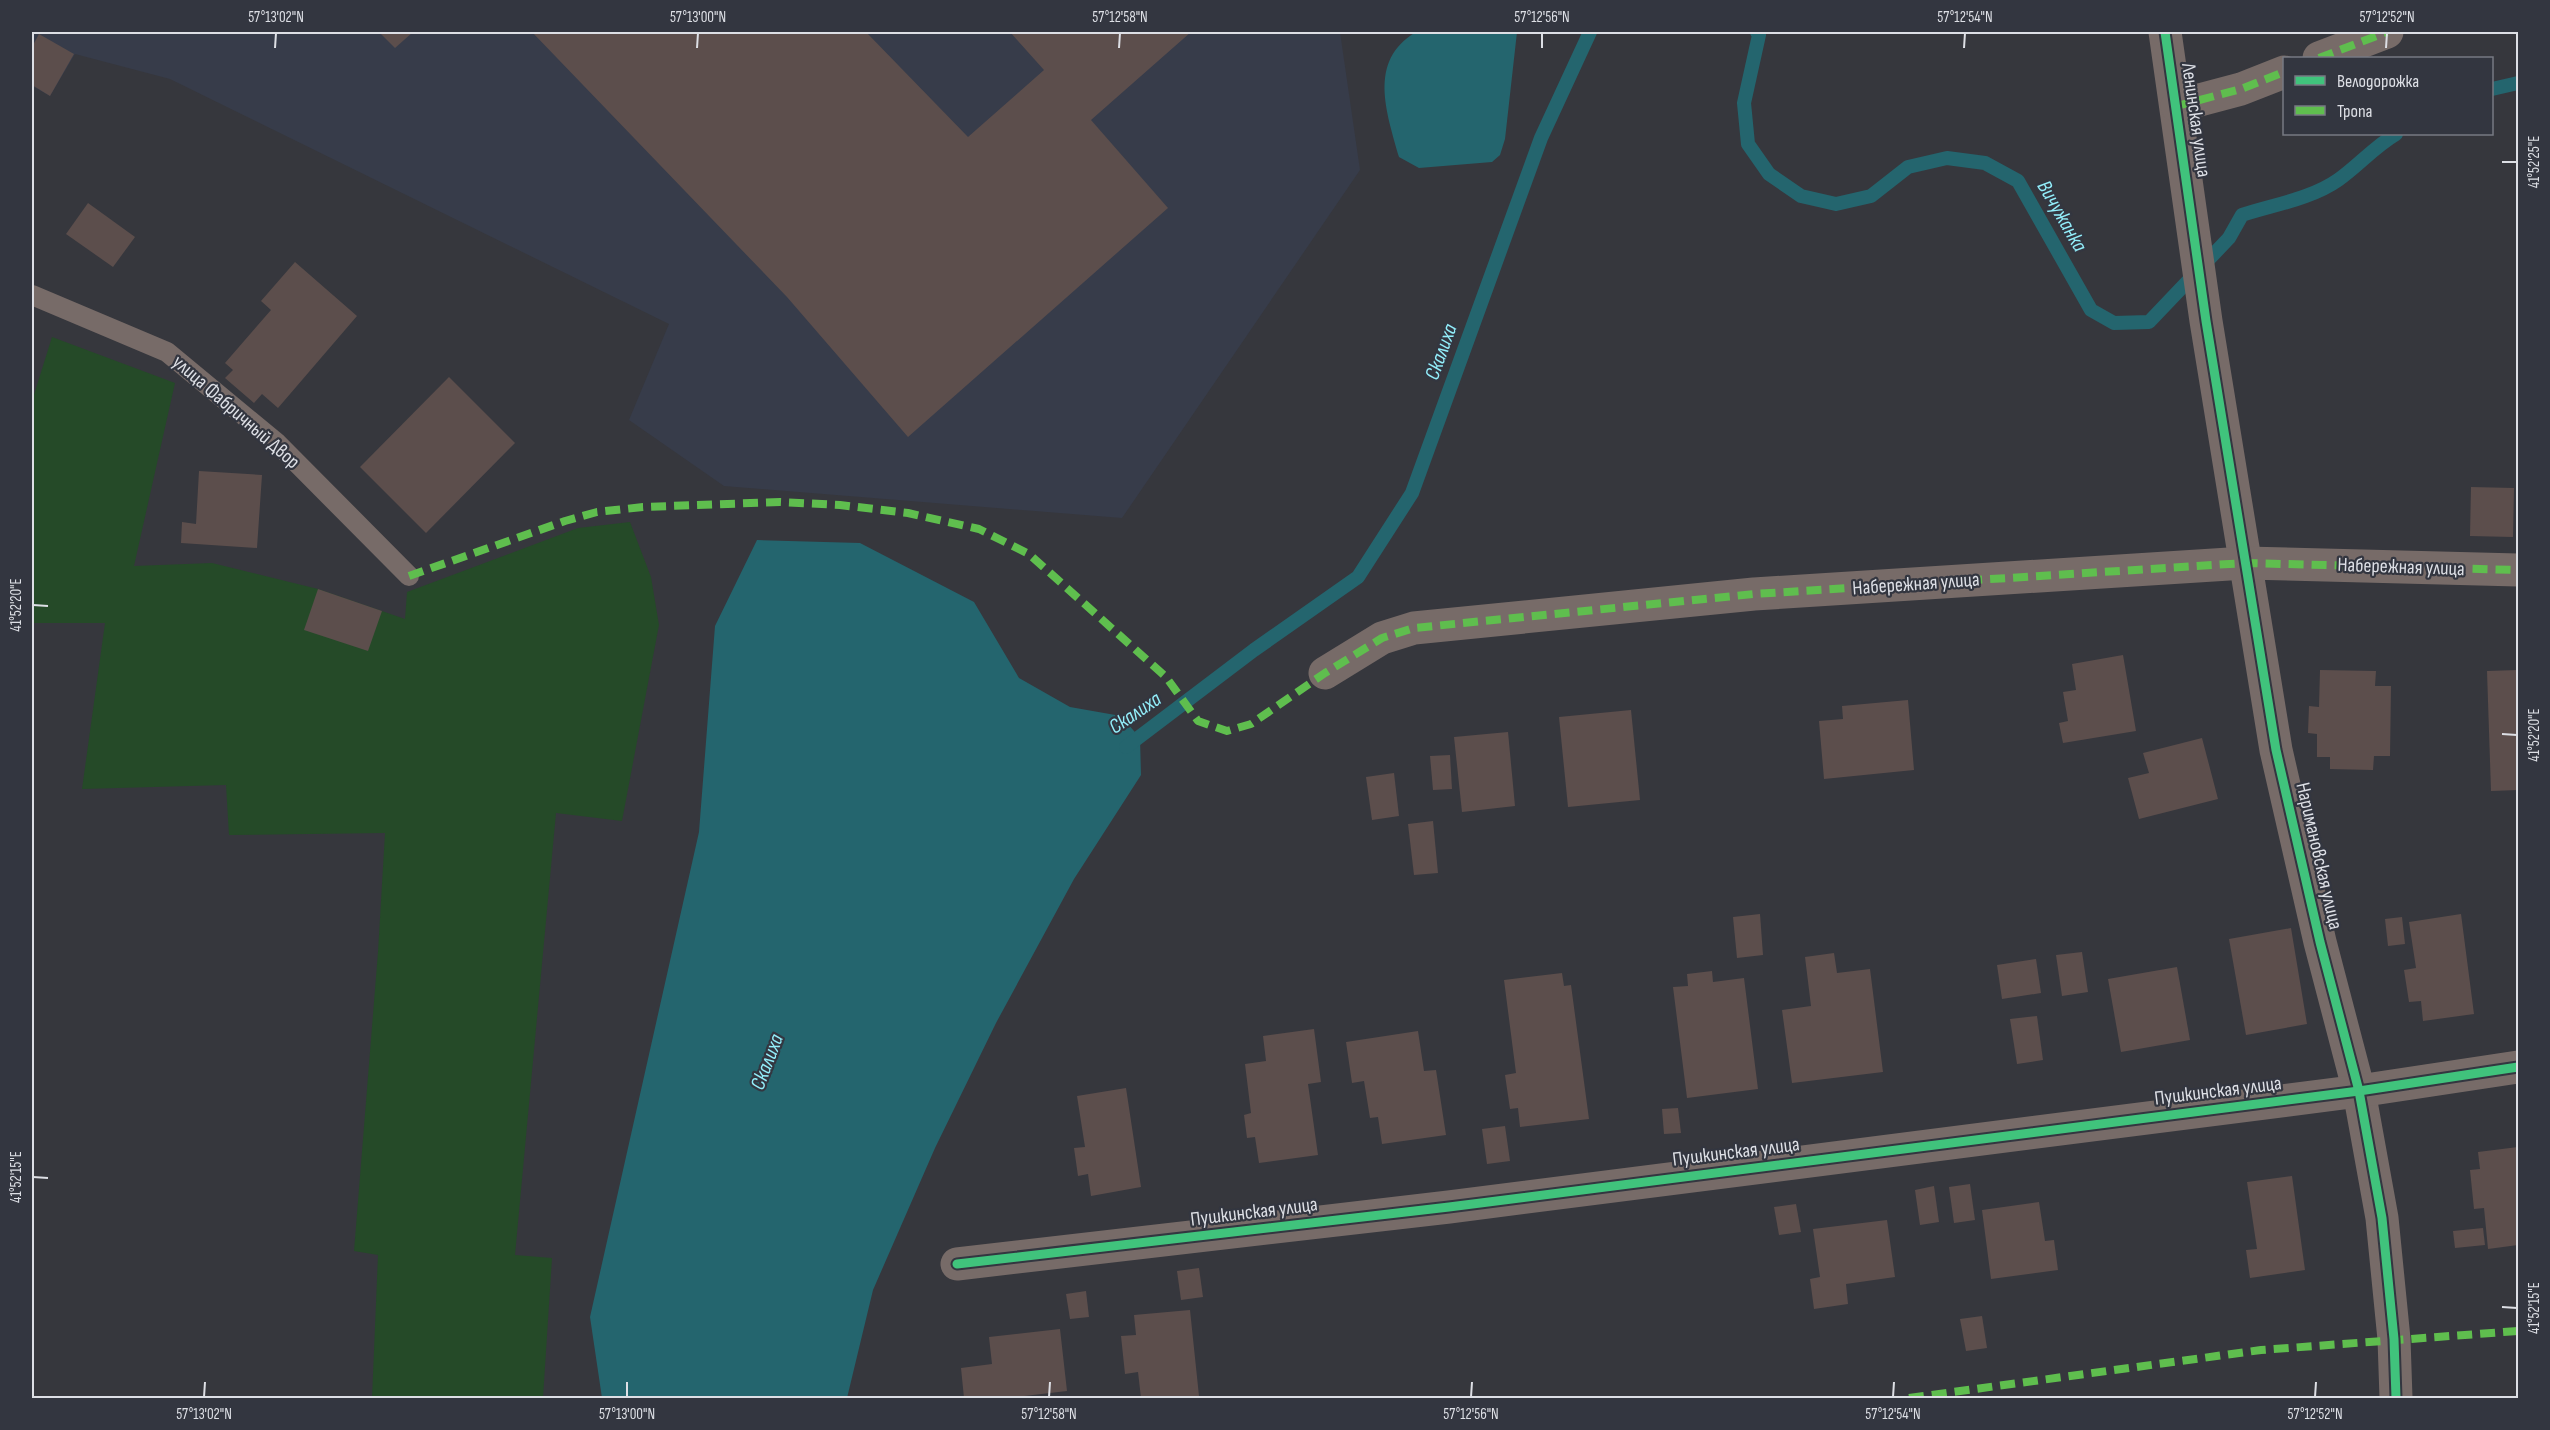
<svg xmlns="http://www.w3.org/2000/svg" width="2550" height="1430" font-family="'Sofia Sans Condensed',sans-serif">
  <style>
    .built { fill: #373c4a }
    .green { fill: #254a28 }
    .water { fill: #24656e }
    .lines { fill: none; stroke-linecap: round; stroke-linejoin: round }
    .stream { stroke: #24656e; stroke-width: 14 }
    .building { fill: #5c4e4c }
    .service { stroke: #776b68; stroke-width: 20 }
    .minor { stroke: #776b68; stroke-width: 33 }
    .quiet { stroke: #5fbe4e; stroke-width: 8; stroke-dasharray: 15 8; stroke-linecap: butt }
    .cycleway-casing { stroke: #333640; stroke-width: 13 }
    .cycleway { stroke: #40c37c; stroke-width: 9 }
    .ticks { fill: none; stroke: #dddfe5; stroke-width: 2 }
    .labels { text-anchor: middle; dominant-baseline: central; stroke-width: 4.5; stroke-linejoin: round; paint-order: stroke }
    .street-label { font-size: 20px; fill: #dddfe5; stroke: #333640 }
    .water-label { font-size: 21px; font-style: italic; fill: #93eefa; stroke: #333640 }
    .neatline { fill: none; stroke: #dddfe5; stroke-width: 2 }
    .ticks-label { font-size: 15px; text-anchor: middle; fill: #dddfe5 }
  </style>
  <rect width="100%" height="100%" fill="#36373d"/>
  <path class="built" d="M32,32H1340L1360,170L1122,518L724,486L629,420L669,324L170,79L75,54L50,96L32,86Z"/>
  <path class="green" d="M52,337L175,383L134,566L212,563L318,589L405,619L407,592L578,528L630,522L651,577L659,625L622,821L556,813L515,1255L552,1258L543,1398H372L378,1255L354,1251L378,952L385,833L229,835L226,785L82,789L105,623H32V401Z"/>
  <g class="water">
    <path d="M1416,32H1517L1505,139L1500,155L1492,162L1419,168L1399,157C1387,113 1367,61 1416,32Z"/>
    <path d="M757,540L860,543L974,602L1019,678L1070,707L1121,716L1140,738L1141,775L1074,879L996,1023L935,1148L873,1290L847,1398H602L590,1317L699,832L715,626Z"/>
  </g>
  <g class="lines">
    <g class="stream">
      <path d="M1757,32L1759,35L1744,103L1748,144L1769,174L1801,196L1836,204L1871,196L1908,167L1947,158L1985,163L2018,181L2091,310L2114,323L2149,322L2229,238L2242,215C2272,205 2311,199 2338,180C2358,166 2374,147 2396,134"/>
      <path d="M2492,89L2518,83"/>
      <path d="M1126,747L1254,650L1358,577L1412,493L1541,138L1590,32"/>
    </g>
  </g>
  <g class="building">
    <path d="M379,32H413L395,48Z"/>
    <path d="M532,32H866L968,137L1044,70L1010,32H1191L1091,120L1168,208L908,437L787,297Z"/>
    <path d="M39,34L74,54L50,96L32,85V47Z"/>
    <path d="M88,203L135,237L113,267L66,234Z"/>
    <path d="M295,262L357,316L278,408L262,394L254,403L225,378L233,370L225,363L271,310L261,301Z"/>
    <path d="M449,377L515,443L426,533L360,467Z"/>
    <path d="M199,471L262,475L257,548L181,543L182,522L196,524Z"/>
    <path d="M2471,487L2514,488L2513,537L2470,536Z"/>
    <path d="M318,589L382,611L368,651L304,630Z"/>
    <path d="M2123,655L2136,731L2063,743L2059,723L2068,721L2063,692L2076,690L2072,664Z"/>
    <path d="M2320,670L2376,671L2375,686H2391L2390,756H2374L2373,770L2330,769V757H2317V734L2308,733L2309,706L2319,707Z"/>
    <path d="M2518,670V790L2491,791L2487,671Z"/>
    <path d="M1908,700L1914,770L1824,779L1819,721L1843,719L1842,706Z"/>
    <path d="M1631,710L1640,800L1568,807L1559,717Z"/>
    <path d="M1508,732L1515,806L1462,812L1454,737Z"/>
    <path d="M2202,738L2218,799L2139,819L2128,778L2149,773L2143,753Z"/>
    <path d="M1450,755L1452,789L1433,790L1430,756Z"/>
    <path d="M1394,773L1399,816L1372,820L1366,777Z"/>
    <path d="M1433,821L1438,873L1414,875L1408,824Z"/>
    <path d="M1760,914L1763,955L1737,958L1733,917Z"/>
    <path d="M2461,914L2474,1014L2423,1021L2421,1001L2409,1002L2404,970L2416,968L2409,922Z"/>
    <path d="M2402,917L2405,944L2388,946L2385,919Z"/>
    <path d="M2291,928L2307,1024L2246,1035L2229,939Z"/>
    <path d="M2082,952L2088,992L2062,996L2056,955Z"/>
    <path d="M1834,953L1837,973L1870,969L1883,1072L1792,1083L1782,1010L1811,1006L1805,957Z"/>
    <path d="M2036,959L2041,993L2002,999L1997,965Z"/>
    <path d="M2177,967L2190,1040L2121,1052L2108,979Z"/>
    <path d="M1712,971L1713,982L1744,978L1758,1089L1687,1098L1673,987L1688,986L1687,974Z"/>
    <path d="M1562,973L1564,986L1571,985L1589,1119L1520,1127L1518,1108L1510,1109L1505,1075L1516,1073L1504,980Z"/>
    <path d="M2037,1016L2043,1060L2017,1064L2010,1019Z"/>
    <path d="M1314,1029L1321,1082L1308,1084L1318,1155L1259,1163L1255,1137L1247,1138L1244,1115L1251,1113L1245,1064L1266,1061L1263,1036Z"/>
    <path d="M1418,1031L1424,1071L1436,1070L1446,1135L1382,1144L1378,1117L1370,1118L1364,1081L1352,1083L1346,1042Z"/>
    <path d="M1126,1088L1141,1187L1091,1196L1088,1174L1078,1176L1074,1148L1085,1147L1077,1096Z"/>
    <path d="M1678,1108L1681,1133L1664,1134L1662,1109Z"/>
    <path d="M1505,1126L1510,1161L1487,1164L1482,1129Z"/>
    <path d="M2518,1147V1245L2488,1249L2484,1208L2474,1209L2470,1170L2480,1169L2478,1152Z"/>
    <path d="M2292,1176L2305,1270L2250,1278L2246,1250L2257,1249L2247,1182Z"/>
    <path d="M1970,1184L1975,1220L1954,1223L1949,1187Z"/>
    <path d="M1934,1186L1939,1222L1920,1225L1915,1190Z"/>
    <path d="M2039,1202L2045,1241L2054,1240L2058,1270L1991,1279L1982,1210Z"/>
    <path d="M1796,1204L1801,1232L1779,1235L1774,1207Z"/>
    <path d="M1887,1220L1895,1277L1846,1284L1848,1304L1814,1309L1810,1279L1820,1277L1813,1229Z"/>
    <path d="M2483,1228L2485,1245L2455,1248L2453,1231Z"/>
    <path d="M1199,1268L1203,1297L1181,1300L1177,1271Z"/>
    <path d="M1086,1291L1089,1317L1070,1319L1066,1294Z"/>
    <path d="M1190,1310L1199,1396L1141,1398L1138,1372L1125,1374L1121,1336L1136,1335L1134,1315Z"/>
    <path d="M1982,1316L1987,1348L1966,1351L1960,1319Z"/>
    <path d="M1060,1329L1067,1391L1007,1398H964L961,1368L992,1364L989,1337Z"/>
  </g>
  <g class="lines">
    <path class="service" d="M32,295L167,352L277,443L409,576"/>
    <g class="minor">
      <path d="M2165,32L2206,321L2276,750L2320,942L2359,1091L2382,1218L2394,1339L2396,1398"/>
      <path d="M2319,58L2387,32"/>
      <path d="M2177,106L2241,89L2284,72"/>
      <path d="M1325,673L1382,638L1414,628L1754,594L2245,563L2518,570"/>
      <path d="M957,1264L1449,1207L2359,1091L2518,1067"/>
    </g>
    <g class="quiet">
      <path d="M2319,58L2387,32"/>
      <path d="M2177,106L2241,89L2284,72"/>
      <path d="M409,576L565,521L597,512L643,507L780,502L840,505L908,513L979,529L1029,554L1166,677L1198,721L1227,731L1251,724L1325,673L1382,638L1414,628L1754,594L2245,563L2518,570"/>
      <path d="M1909,1398L2261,1350L2518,1331"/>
    </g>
    <g class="cycleway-casing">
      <g id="cycleway">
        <path d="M2165,32L2206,321L2276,750L2320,942L2359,1091L2382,1218L2394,1339L2396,1398"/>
        <path d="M957,1264L1449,1207L2359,1091L2518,1067"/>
      </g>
    </g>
    <use href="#cycleway" class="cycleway"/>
  </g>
  <path class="ticks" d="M275,48L276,33M697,48L698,33M1119,48L1120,33M1542,48V33M1964,48L1965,33M2386,48L2387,33M2502,162H2517M33,605L48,606M2502,734L2517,735M33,1177L48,1178M2502,1307L2517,1308M204,1397L205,1382M627,1397V1382M1049,1397L1050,1382M1471,1397L1472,1382M1893,1397L1894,1382M2315,1397L2316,1382"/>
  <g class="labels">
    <g class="street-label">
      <text transform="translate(2196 120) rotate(82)">Ленинская улица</text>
      <text transform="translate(236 412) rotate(41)">улица Фабричный Двор</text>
      <text transform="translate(2401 567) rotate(2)">Набережная улица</text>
      <text transform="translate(1916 584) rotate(-4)">Набережная улица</text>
      <text transform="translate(2319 856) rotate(77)">Наримановская улица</text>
      <text transform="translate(2218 1091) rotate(-7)">Пушкинская улица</text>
      <text transform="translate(1736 1152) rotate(-7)">Пушкинская улица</text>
      <text transform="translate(1254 1212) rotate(-7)">Пушкинская улица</text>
    </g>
    <g class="water-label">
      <text transform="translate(2062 216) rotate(60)">Вичужанка</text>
      <text transform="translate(1441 352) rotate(-70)">Скалиха</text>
      <text transform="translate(1135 713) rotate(-34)">Скалиха</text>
      <text transform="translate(767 1062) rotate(-69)">Скалиха</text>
    </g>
  </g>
  <rect width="2550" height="1430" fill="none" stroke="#333640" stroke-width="66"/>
  <rect x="2283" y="57" width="210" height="78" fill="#333640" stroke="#777a82" stroke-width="1.5"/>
  <rect x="2295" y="76" width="30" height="9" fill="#40c37c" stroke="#777a82" stroke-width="1.5"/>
  <text x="2337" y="87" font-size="18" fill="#dddfe5">Велодорожка</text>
  <rect x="2295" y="106" width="30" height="9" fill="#5fbe4e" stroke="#777a82" stroke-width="1.5"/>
  <text x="2337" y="117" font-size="18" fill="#dddfe5">Тропа</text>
  <rect x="33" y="33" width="2484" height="1364" class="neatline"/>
  <g class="ticks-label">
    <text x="276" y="22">57°13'02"N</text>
    <text x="698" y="22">57°13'00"N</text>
    <text x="1120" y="22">57°12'58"N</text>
    <text x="1542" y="22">57°12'56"N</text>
    <text x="1965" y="22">57°12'54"N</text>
    <text x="2387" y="22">57°12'52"N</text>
    <text transform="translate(2534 162) rotate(-90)" y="5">41°52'25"E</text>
    <text transform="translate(16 605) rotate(-90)" y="5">41°52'20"E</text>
    <text transform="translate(2534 735) rotate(-90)" y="5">41°52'20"E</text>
    <text transform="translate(16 1177) rotate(-90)" y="5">41°52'15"E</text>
    <text transform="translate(2534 1308) rotate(-90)" y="5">41°52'15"E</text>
    <text x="204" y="1419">57°13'02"N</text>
    <text x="627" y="1419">57°13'00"N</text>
    <text x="1049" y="1419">57°12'58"N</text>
    <text x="1471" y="1419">57°12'56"N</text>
    <text x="1893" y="1419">57°12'54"N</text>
    <text x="2315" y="1419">57°12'52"N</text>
  </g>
</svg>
